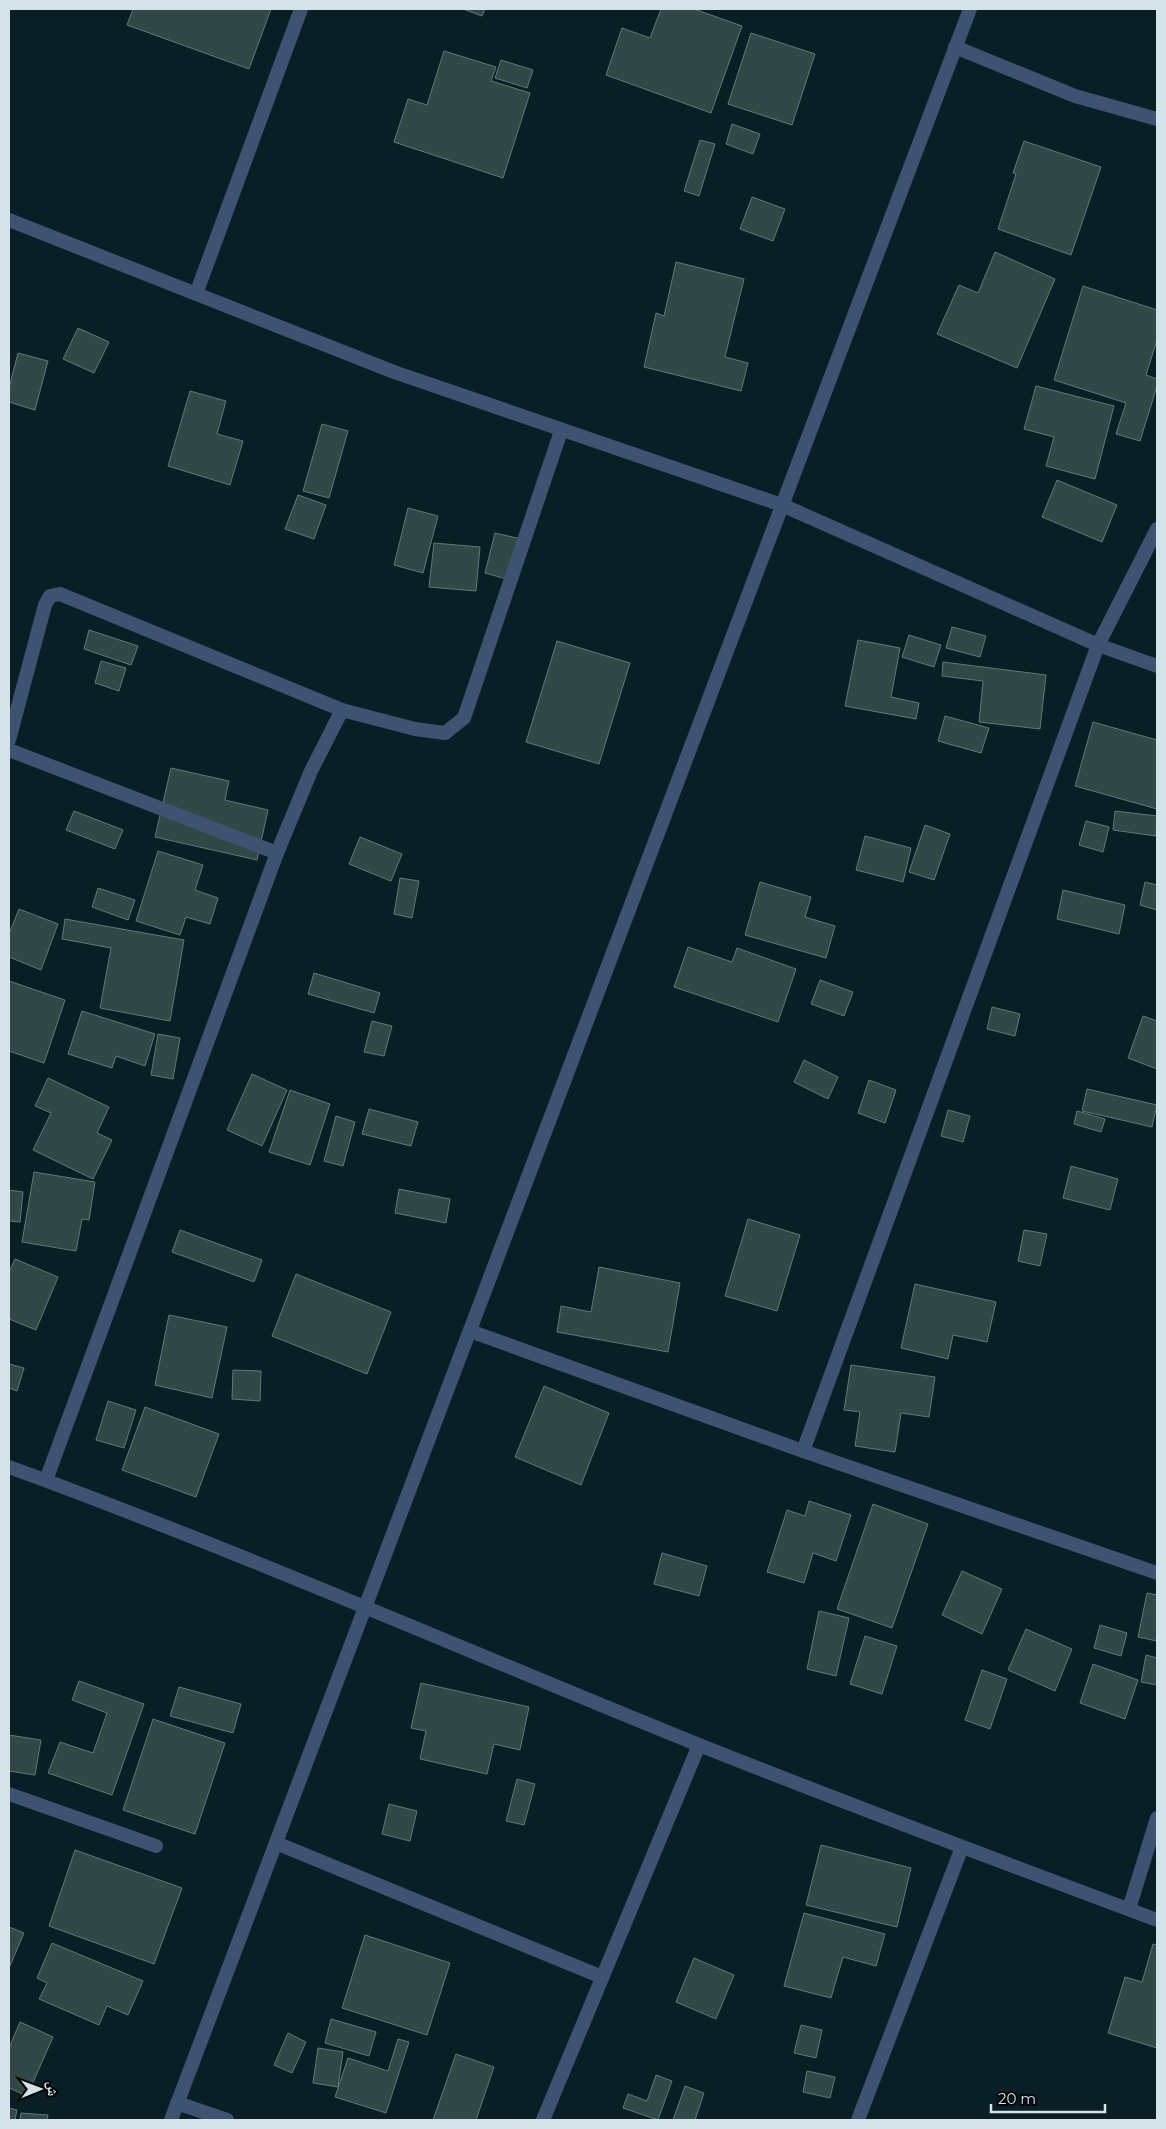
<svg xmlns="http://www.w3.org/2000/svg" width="1166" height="2129" font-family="Montserrat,'Noto Naskh Arabic',sans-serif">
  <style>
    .building { fill: #304846; stroke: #607a77 }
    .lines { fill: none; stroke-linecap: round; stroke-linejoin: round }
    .minor { stroke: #3e5372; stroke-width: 14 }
    .tertiary { stroke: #3e5372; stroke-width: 14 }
  </style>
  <rect width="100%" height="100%" fill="#091e25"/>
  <g class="building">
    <path d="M133,9H271L249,69L127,25Z"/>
    <path d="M463,9H485L482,16Z"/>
    <path d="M661,9H694L742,26L711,113L606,75L622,28L650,38Z"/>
    <path d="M751,33L815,54L792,125L728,104Z"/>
    <path d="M444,51L496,67L491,81L530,93L503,178L394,142L408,99L427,105Z"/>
    <path d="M501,60L533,70L527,88L495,78Z"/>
    <path d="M732,124L760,134L753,154L726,144Z"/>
    <path d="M700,140L715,144L699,196L684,191Z"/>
    <path d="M1024,141L1101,167L1071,255L998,229L1016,174L1013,173Z"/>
    <path d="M752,197L785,209L773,241L740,229Z"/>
    <path d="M995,252L1055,279L1017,368L937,334L959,285L978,293Z"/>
    <path d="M676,262L744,279L725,357L748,363L741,391L644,367L656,313L664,316Z"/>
    <path d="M1083,286L1157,310V340L1146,375L1157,379V386L1140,441L1116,434L1126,403L1054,380Z"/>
    <path d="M78,328L109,342L94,373L63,359Z"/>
    <path d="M18,353L48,361L35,410L9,402V388Z"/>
    <path d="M1036,386L1114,406L1095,479L1046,466L1054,437L1024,429Z"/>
    <path d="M190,391L226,401L217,434L243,441L230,485L168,466Z"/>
    <path d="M322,424L348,431L329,498L303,491Z"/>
    <path d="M1057,480L1117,505L1102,542L1042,517Z"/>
    <path d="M298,495L326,505L314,539L285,529Z"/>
    <path d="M408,508L438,516L423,573L394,565Z"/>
    <path d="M495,533L521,539L510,580L485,573Z"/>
    <path d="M434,543L480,547L476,591L429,587Z"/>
    <path d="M952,627L986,636L980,657L946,648Z"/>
    <path d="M89,630L138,646L131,665L84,649Z"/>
    <path d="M909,635L941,645L934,667L902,657Z"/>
    <path d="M858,640L900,648L891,697L919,703L916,719L845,706Z"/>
    <path d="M557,641L630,663L599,764L526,742Z"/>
    <path d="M101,661L126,668L119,691L95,683Z"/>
    <path d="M943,662L1046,675L1040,729L979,722L983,681L942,676Z"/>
    <path d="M945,716L989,728L981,753L938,741Z"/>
    <path d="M1093,722L1157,740V809L1075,786Z"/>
    <path d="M171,768L229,781L225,800L268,810L257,860L155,837Z"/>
    <path d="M74,811L123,830L115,849L66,830Z"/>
    <path d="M1115,811L1157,816L1156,836L1113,830Z"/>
    <path d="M1086,821L1109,827L1103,852L1079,845Z"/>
    <path d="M925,825L950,834L934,880L909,872Z"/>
    <path d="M865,836L911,848L903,882L856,870Z"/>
    <path d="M360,837L402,854L391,881L349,864Z"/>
    <path d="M158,851L203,865L195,890L218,898L210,924L186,917L180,935L136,921Z"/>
    <path d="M400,878L419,881L412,918L394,914Z"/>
    <path d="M760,882L811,897L805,917L835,926L826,958L745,935Z"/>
    <path d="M1145,882L1157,885V910L1140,905Z"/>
    <path d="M98,888L135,900L128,920L92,907Z"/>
    <path d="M1063,890L1125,905L1119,934L1057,919Z"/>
    <path d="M19,909L58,924L41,970L9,957V934Z"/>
    <path d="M65,919L184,940L170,1021L100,1008L111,948L62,939Z"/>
    <path d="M688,947L732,962L737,948L796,969L778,1022L674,987Z"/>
    <path d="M314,973L380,993L374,1013L308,994Z"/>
    <path d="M820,980L853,992L844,1016L811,1004Z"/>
    <path d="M9,981L65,1000L44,1063L9,1051Z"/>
    <path d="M992,1007L1020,1014L1015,1036L987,1029Z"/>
    <path d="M82,1011L155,1034L145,1066L116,1056L112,1068L68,1054Z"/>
    <path d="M1143,1016L1157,1021V1069L1128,1058Z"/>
    <path d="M372,1021L392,1026L384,1056L364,1052Z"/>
    <path d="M158,1034L180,1038L173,1079L151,1075Z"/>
    <path d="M804,1060L838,1077L828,1099L794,1082Z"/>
    <path d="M252,1074L287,1090L262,1146L227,1130Z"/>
    <path d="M48,1078L109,1107L97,1133L112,1140L93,1179L33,1150L51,1113L35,1106Z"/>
    <path d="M869,1080L896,1090L885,1123L858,1113Z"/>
    <path d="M1087,1089L1157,1105L1152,1127L1082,1111Z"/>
    <path d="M290,1090L330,1104L310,1165L269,1152Z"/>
    <path d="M369,1109L418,1122L411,1146L362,1134Z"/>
    <path d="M948,1110L970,1116L963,1142L941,1136Z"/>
    <path d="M1077,1111L1105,1119L1101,1132L1074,1124Z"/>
    <path d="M336,1116L355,1122L343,1166L324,1161Z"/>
    <path d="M1071,1166L1118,1179L1110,1210L1063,1198Z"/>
    <path d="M34,1172L95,1182L89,1220L82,1219L76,1251L22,1242Z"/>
    <path d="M399,1189L450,1199L446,1223L395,1213Z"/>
    <path d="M9,1190L23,1192L20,1222L9,1221Z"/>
    <path d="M748,1219L800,1235L777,1311L725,1296Z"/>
    <path d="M180,1230L262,1260L254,1282L172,1252Z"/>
    <path d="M1024,1230L1047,1234L1040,1266L1018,1261Z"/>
    <path d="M15,1259L58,1277L36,1330L9,1319V1272Z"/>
    <path d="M599,1267L680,1283L668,1352L557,1332L561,1306L591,1312Z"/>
    <path d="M296,1274L391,1312L367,1374L272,1336Z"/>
    <path d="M915,1284L996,1302L987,1342L953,1335L948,1359L901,1348Z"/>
    <path d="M169,1315L227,1327L212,1398L155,1385Z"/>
    <path d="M9,1364L24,1368L17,1391L9,1388Z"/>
    <path d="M851,1365L935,1377L929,1417L901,1413L895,1452L855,1446L860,1412L844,1410Z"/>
    <path d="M233,1370L261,1371L260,1401L232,1399Z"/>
    <path d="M544,1386L609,1413L581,1485L515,1457Z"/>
    <path d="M108,1401L136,1410L124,1448L96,1440Z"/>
    <path d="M145,1407L219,1434L196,1497L122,1470Z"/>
    <path d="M809,1501L851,1515L836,1561L813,1553L804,1583L767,1572L787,1510L805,1516Z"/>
    <path d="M873,1504L928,1524L892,1628L837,1609Z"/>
    <path d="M662,1553L707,1566L699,1596L654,1584Z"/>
    <path d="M962,1571L1002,1589L982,1634L942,1615Z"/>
    <path d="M1147,1593L1157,1595V1641L1138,1637Z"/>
    <path d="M819,1611L849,1618L836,1676L807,1669Z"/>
    <path d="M1100,1625L1127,1633L1121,1656L1094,1648Z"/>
    <path d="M1026,1629L1072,1649L1055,1691L1008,1670Z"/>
    <path d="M865,1636L897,1646L882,1694L850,1684Z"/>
    <path d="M1146,1655L1157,1658V1685L1141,1682Z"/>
    <path d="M1093,1664L1138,1680L1125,1719L1080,1703Z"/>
    <path d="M982,1670L1007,1679L990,1729L965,1720Z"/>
    <path d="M79,1681L144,1704L112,1795L48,1773L60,1742L93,1753L107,1713L72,1700Z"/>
    <path d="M421,1683L529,1707L520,1750L494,1744L487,1774L420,1759L426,1731L411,1728Z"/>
    <path d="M179,1687L241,1704L233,1733L170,1716Z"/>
    <path d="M153,1719L225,1743L195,1834L123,1810Z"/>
    <path d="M9,1735L41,1740L35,1775L9,1771Z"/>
    <path d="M517,1779L535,1784L524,1825L506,1821Z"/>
    <path d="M389,1804L417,1811L410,1841L382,1834Z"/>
    <path d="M821,1845L911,1868L897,1927L806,1905Z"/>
    <path d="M75,1850L182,1888L154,1964L49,1926Z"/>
    <path d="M804,1913L885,1934L876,1966L843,1957L831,1998L784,1986Z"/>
    <path d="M9,1927L24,1933L9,1968Z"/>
    <path d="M365,1935L450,1963L427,2035L342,2008Z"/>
    <path d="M52,1943L143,1981L128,2015L107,2006L99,2025L39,1999L47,1983L37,1978Z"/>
    <path d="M1153,1944L1157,1945V2048L1108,2033L1125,1977L1142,1982Z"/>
    <path d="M694,1958L734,1975L716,2019L676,2002Z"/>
    <path d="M331,2019L376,2032L369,2056L325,2043Z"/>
    <path d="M20,2022L53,2037L27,2096L9,2088V2048Z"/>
    <path d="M801,2025L822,2030L816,2058L794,2053Z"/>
    <path d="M288,2033L306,2042L292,2073L274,2065Z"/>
    <path d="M398,2039L409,2042L386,2113L335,2097L348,2058L388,2071Z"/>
    <path d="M318,2048L343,2052L338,2087L313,2083Z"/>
    <path d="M456,2054L494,2067L476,2120H433Z"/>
    <path d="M807,2071L835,2077L830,2098L803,2092Z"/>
    <path d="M656,2075L672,2081L658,2120L623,2108L628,2094L647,2101Z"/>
    <path d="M685,2086L704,2093L695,2120H673Z"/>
    <path d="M9,2108L17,2110L15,2120H9Z"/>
    <path d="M21,2113L48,2115L47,2120H20Z"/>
  </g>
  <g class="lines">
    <g class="minor">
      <path d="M955,47L1075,96L1157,119"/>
      <path d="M9,220L394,372L782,505L1098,645L1157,666"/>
      <path d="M196,294L301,9"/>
      <path d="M9,740L45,605L50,596L60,594L342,710"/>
      <path d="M9,750L277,853"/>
      <path d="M470,1331L803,1451L1157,1573"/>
      <path d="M803,1451L1098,645L1157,529"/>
      <path d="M9,1467C242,1552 469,1652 699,1745C851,1805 1004,1863 1157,1920"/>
      <path d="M46,1480L277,853L311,771L342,710L415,729L445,733L464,718L561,431"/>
      <path d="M9,1794L156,1846"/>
      <path d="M276,1843L602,1977"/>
      <path d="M1129,1909L1157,1818"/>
      <path d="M177,2103L227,2120"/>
      <path d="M543,2120L699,1745"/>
      <path d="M858,2120L962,1847"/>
    </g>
    <path class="tertiary" d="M171,2120L970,9"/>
  </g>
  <rect width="1166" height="2129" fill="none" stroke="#d5e2e7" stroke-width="20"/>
  <g transform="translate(40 2089) rotate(89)" stroke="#020709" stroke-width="4" paint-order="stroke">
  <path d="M0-4L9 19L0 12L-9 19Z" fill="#d5e2e7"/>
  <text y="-8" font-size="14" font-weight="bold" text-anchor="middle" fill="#d5e2e7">ش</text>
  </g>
  <path d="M991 2104v8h114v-8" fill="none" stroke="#d5e2e7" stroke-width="2.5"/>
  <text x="998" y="2104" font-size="15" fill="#d5e2e7" stroke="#020709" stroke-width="4" paint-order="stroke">20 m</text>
</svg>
